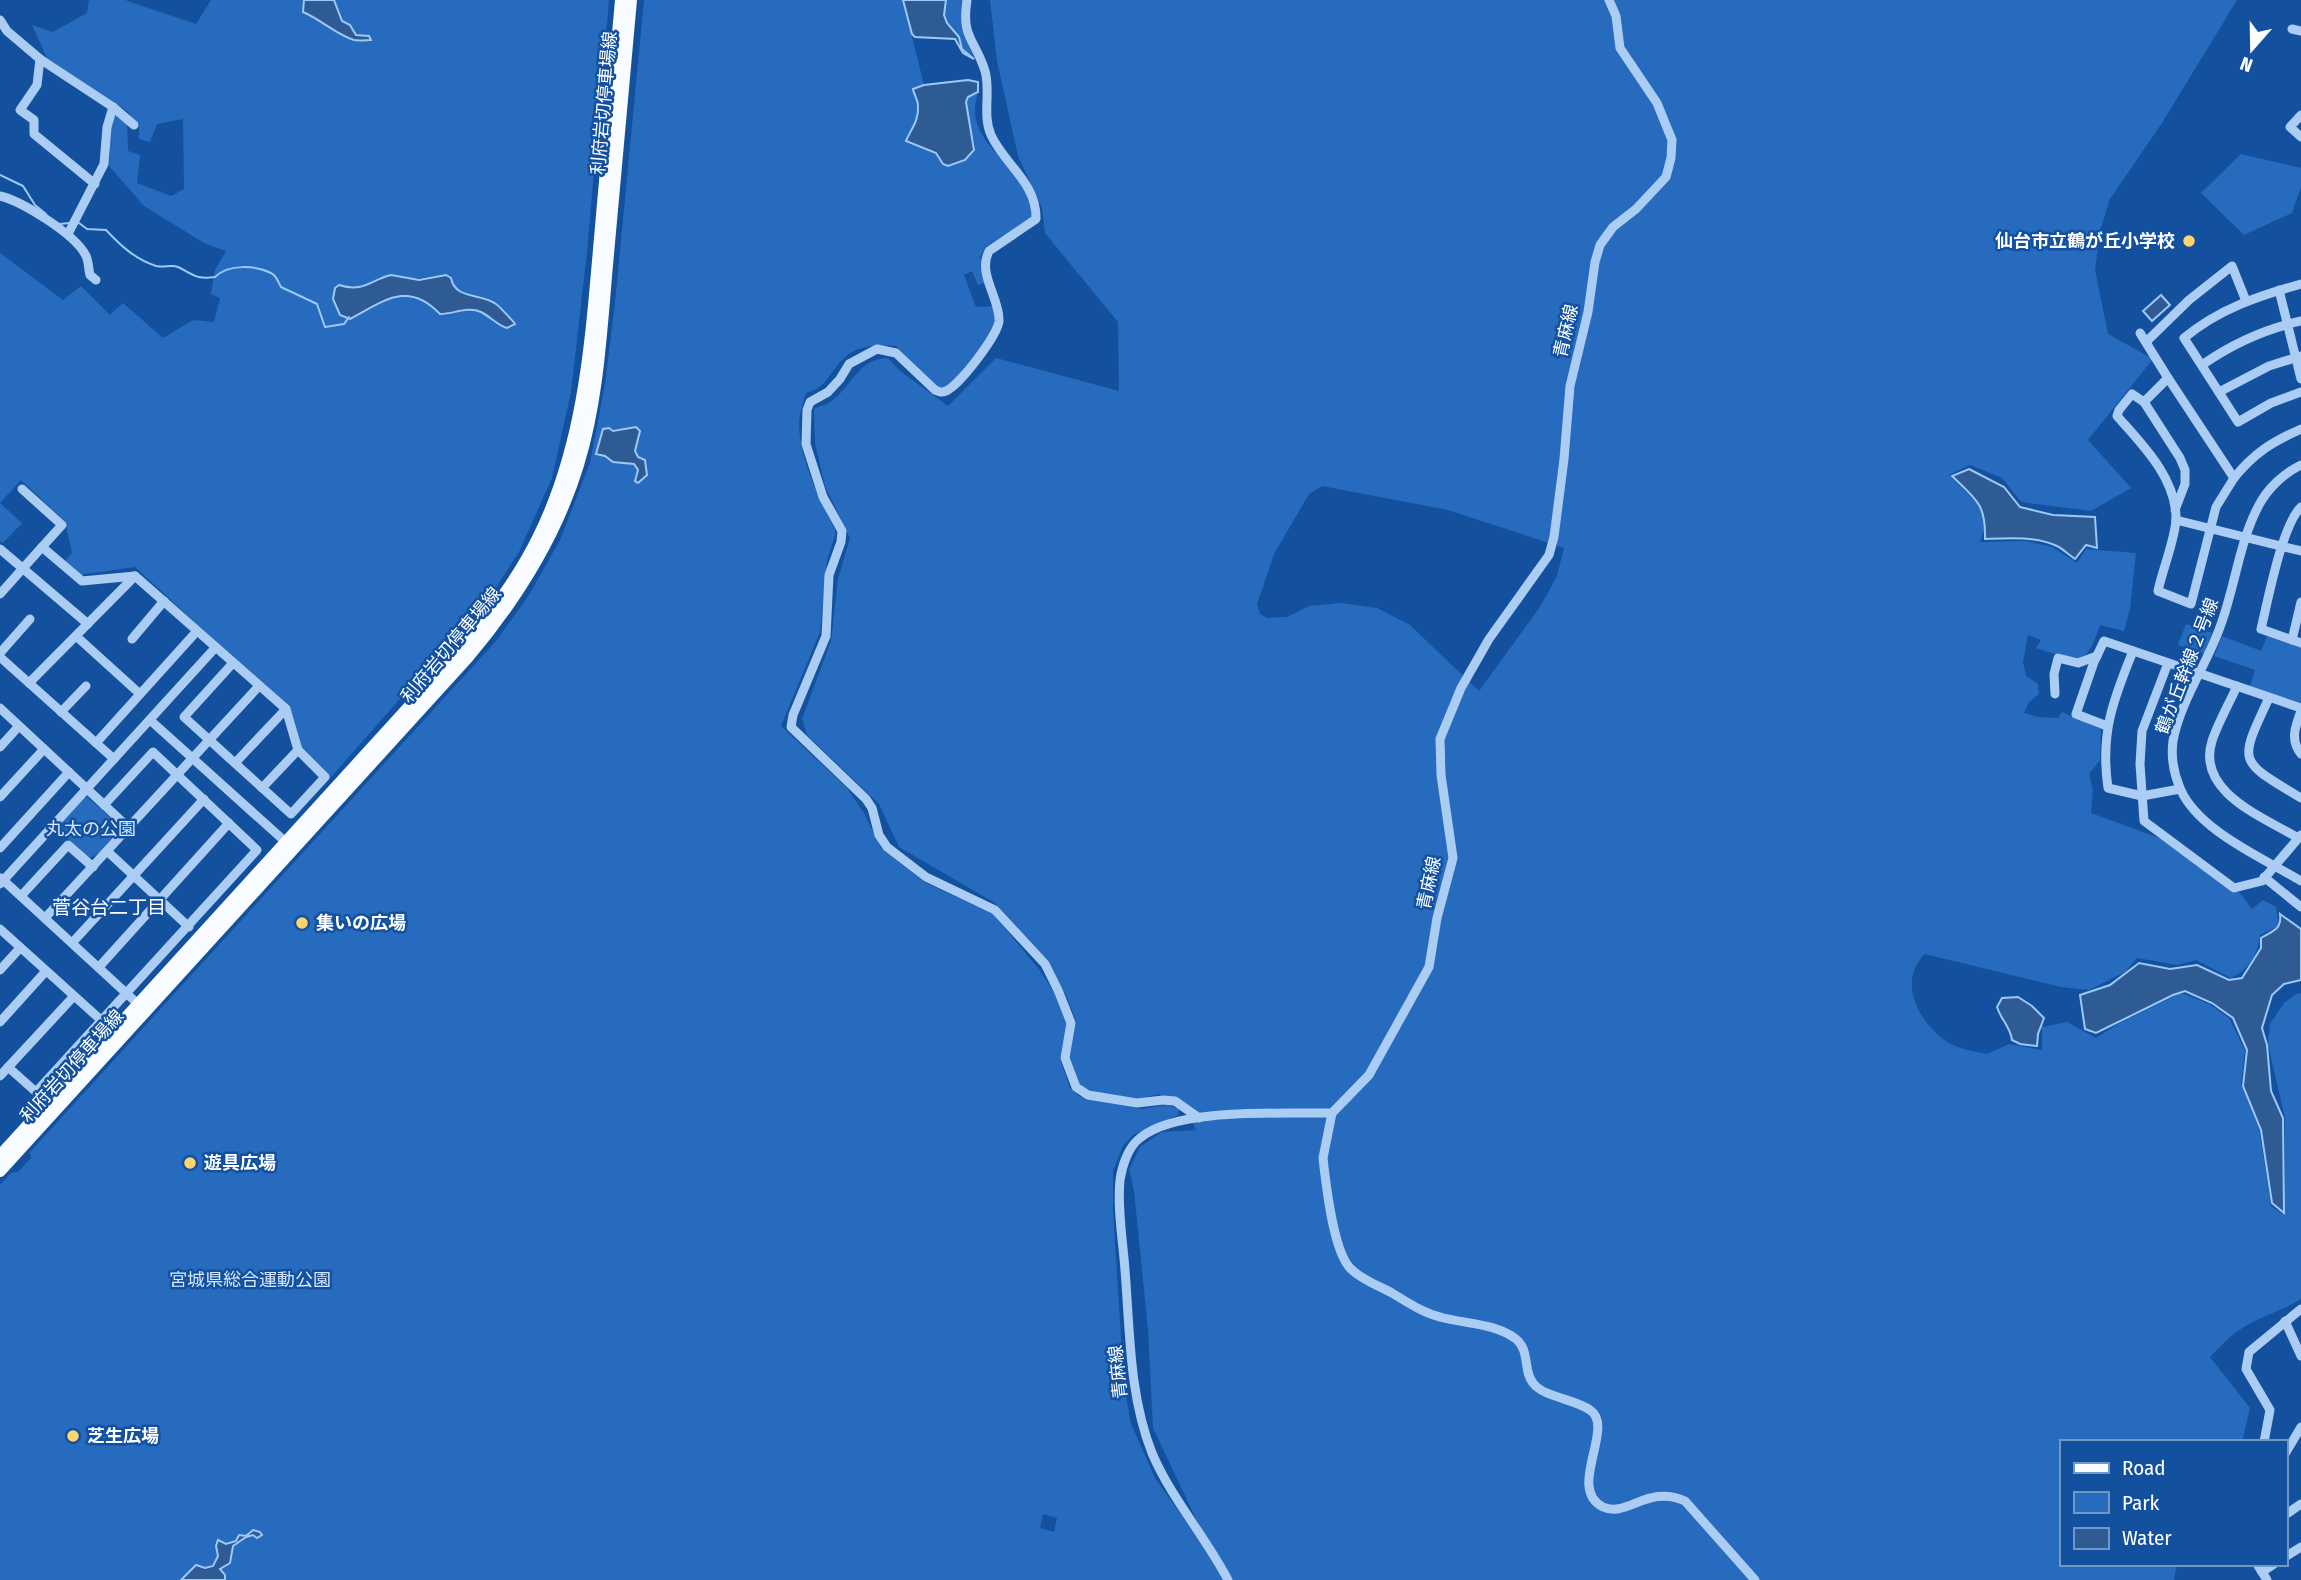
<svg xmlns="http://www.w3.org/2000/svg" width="2301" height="1580" font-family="'Fira Sans Condensed','Noto Sans JP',sans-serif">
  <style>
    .green { fill: #266bbd; fill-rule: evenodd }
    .water { fill: #2e5b94; stroke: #9dc8f7; stroke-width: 2 }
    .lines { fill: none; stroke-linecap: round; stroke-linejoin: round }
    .stream { stroke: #9dc8f7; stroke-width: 2 }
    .minor { stroke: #abcdf4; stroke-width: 9 }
    .major { stroke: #f8fbff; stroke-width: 12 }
    .poi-dot { fill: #ffd46e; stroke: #13519f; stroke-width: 2.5 }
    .labels { text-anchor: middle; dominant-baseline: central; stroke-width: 5; stroke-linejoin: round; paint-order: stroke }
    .street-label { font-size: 18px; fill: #fff; stroke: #13519f }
    .poi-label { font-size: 18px; font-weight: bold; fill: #fff; stroke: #13519f; text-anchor: start }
    .park-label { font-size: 18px; fill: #d4e7fe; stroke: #13519f }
    .neighbourhood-label { font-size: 19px; fill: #fff; stroke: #13519f }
  </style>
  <rect width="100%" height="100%" fill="#13519f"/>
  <g class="green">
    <path d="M89,0H125L196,24L211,0H304L303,12C321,19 334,33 353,39C358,41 364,40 369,41L366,36L355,34L350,25L342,21L334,0H609L587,252L571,392L552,478L519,552L489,598L331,777L302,749L288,708L135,567L79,575L64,562L72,553L65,521L21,480L0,503L22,523L3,543L0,541V253L63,300L81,286L110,315L123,303L163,338L193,320L214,322L220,298L211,294L215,270L226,251L204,243L144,206L109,166L111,127L114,114L127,124L128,151L140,155L137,183L171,196L184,189L183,119L157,124L150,142L139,139V126L127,111L47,58L32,25L53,32L87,13ZM446,275L451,278L452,285L461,292L499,306L513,327C499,330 493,318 482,313C468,306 454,314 441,314C408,279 383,302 350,319L340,315L333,299L339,285L359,288L375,283Z"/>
    <path d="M644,0H903L924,85L913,89C914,95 918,100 918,107C919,121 911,129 906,141L936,153L943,164L949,166L967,158L975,145C971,129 963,113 968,97L978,92C977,97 975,103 975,108C973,152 1037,172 1032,217L985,247L980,257L986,282L978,285L972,271L964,275L976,307L993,306L995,323L976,354L952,383L945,387H937L896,346C878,345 856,345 843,359C828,374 828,387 806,393C804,400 801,407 800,415C794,450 821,501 836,532L827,561L820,632L781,726L846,787L864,813L881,848L924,882L993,914L1038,968L1055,993L1068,1022L1060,1059L1070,1088L1079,1096L1141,1109L1168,1105L1179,1109L1178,1115L1133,1135L1123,1146L1113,1171V1210L1124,1386L1131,1424L1155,1478L1200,1542L1223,1580H0V1185L11,1173L18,1172L31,1158L30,1152L496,641L529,595L560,540L590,463L605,384L615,303ZM610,429L622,430L636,442L635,454L645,463L644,469L634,479L638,470L634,464L615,463L602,455ZM1043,1514L1057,1518L1054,1532L1040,1528Z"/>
    <path d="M946,0H962C959,23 964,37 974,57L962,49C957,28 939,24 946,0Z"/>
    <path d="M990,0H2237L2162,123L2110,199L2100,231L2095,270L2108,334L2153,359L2088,440L2131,488L2091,511L2021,502L2002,478L1970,465L1949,475L1979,505L1985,527L1980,542L2027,541L2052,547L2077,563L2086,549L2136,553L2130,609L2124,631L2100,625C2085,672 2076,660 2036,648L2041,640L2028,635L2023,662L2026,676L2038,684L2039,694L2029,702L2024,713L2038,717L2058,718L2062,712L2101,729L2100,760L2089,774L2093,790L2091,813L2159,838L2240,893L2252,909L2263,900L2276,907L2279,926L2260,935C2259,952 2248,971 2231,978L2196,960L2177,965L2137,958L2125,972L2089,990L2061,987L1925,954C1897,980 1918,1022 1946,1041C1957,1049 1974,1051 1987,1054L2009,1044L2042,1050V1027L2067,1022L2096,1038L2118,1024L2181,993L2209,1004L2229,1018L2245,1050L2241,1084L2259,1129L2271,1206L2285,1216V1118L2268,1045L2270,1024L2284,1003L2296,994L2301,993V1299C2280,1312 2255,1318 2235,1333C2226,1340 2218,1349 2210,1357L2250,1408L2242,1442H2061V1564H2177L2174,1580H1225L1153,1428L1148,1329L1134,1191L1129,1169L1140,1147L1162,1132L1196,1130L1183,1102L1159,1094L1137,1099L1089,1091L1078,1083L1069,1057L1076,1021L1066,995L1049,962L995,903L899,847L879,804L807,735L802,719L831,641L838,579L850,538L825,486L815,443L814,409C819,406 826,405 830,402C853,387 855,360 888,358L900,371L948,406L996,358L1119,391L1118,322L1045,233L1042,208L1018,156L997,61ZM1322,486L1448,510L1564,548L1557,576L1540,607L1479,691L1410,625L1377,608L1340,603L1309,606L1287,617L1267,618L1260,614L1257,604L1274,554L1309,494Z"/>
    <path d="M2241,154L2301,168V187L2292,213L2244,235L2201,193Z"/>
    <path d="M2186,624L2212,633L2204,654L2178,645Z"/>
    <path d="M2222,636L2261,651L2267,636L2301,648V703L2250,686L2255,670L2214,656Z"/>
    <path d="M87,797L119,825C118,836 100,856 88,858L61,832L59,826L82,798Z"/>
  </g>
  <g class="water">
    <path d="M304,0H334L342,21L350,25L356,35L369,36L371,40C367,40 359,41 354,40C337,35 320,19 303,12Z"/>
    <path d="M903,0H946L944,15L947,23L959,37L962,49L974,59L963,53L955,39L915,37L912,34Z"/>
    <path d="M968,80L978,82V92L968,97L966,102L974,150L965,160L948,166L943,164L936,153L906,141C911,129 919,121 918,106C918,100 914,95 913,89L924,85Z"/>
    <path d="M391,275L419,280L446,275L451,278C455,300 482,293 496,304C499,306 513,321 515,324L507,328C497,325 491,317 481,312C467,306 454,314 440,314C408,280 384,301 350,319L340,315L333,299L335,288L339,285C364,293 370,280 391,275Z"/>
    <path d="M2161,295L2170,305L2152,321L2143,311Z"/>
    <path d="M636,427L640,431L635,451L638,457L645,460L647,475L638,483L635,481L638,470L634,464L613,462L605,456L596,454L603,429L609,428L613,431Z"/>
    <path d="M1969,469L2004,487L2020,507L2053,515L2095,517L2097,548L2086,545L2075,559C2069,555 2063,549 2057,546C2035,536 2008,538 1985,539C1986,504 1976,499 1952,476Z"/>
    <path d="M2280,914L2301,929V980L2284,984L2272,995L2262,1028L2267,1045L2271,1091L2283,1118L2284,1213L2272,1203L2261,1130L2243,1086L2247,1050L2233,1018L2212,1003L2185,991L2173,995L2096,1033L2085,1029L2080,995L2110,985L2139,963L2170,969L2197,965L2229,980L2242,978L2261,948V938C2272,931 2282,930 2280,914Z"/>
    <path d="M2018,997L2032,1006L2044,1018L2038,1034L2037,1046L2020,1044L2012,1040C2010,1026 2001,1020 1997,1007L2002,998Z"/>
    <path d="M253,1530L260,1532L262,1535L257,1538L253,1535L246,1537L233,1546L230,1563L220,1569L225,1575V1580H181L196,1565L205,1568L213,1566L218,1556L216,1546L218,1540L226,1544L236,1541L239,1535L246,1536Z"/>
  </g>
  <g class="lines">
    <g class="stream">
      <path d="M0,175L23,186L35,205L46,214"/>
      <path d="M79,223L87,229L106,230C121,246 135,259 156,266C164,268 171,264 178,267C193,274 196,280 215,277C228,264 255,265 271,273C277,276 278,282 281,287L317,304L325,327L344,324L349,317"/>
      <path d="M59,224L70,223"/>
    </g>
    <g class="minor">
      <path d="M967,0C961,38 975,39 985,71C991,91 982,115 991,135C1004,164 1037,183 1036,219L989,251C977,274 1000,298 999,321C998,335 959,386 946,391C941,393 940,392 935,390L896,353L877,349L849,364L840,379L828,392L810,402L807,410L806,444L823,497L842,531L841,542L829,575L826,636L793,715L791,727L866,799L872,808L879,835L887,847L926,877L995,910L1045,964L1058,990L1071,1023L1065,1058L1076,1087L1088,1095L1137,1103L1163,1100L1175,1101L1199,1118"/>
      <path d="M0,20L7,31L40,59L37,85L20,110L34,120V134L95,184"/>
      <path d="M2292,29L2301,31"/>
      <path d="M40,59L113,107L134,125"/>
      <path d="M2301,115L2290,127L2301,137"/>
      <path d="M0,196C22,201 74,234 85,254C89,260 88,268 90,275L96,280"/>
      <path d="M68,234L104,164L107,127L113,107"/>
      <path d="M2301,284C2258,296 2219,309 2184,338L2238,422L2271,403L2301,392"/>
      <path d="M2279,290L2301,379"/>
      <path d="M2140,333L2168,378L2144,402"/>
      <path d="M2146,342L2189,300L2232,266L2246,301"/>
      <path d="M2202,365C2232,344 2265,329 2301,321"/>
      <path d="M2168,378L2234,478L2216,507L2191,604L2158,591C2162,571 2176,537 2176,518C2176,478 2142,444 2117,416L2119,410L2132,394L2144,402L2180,458L2185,470V484L2175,510"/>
      <path d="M2219,392L2269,366L2301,356"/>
      <path d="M2301,465C2284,473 2268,488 2259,505C2239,542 2235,588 2220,627C2207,664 2180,702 2173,741C2171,756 2174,774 2180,788C2197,830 2263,858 2301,881"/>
      <path d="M2234,478C2254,453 2272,442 2301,429"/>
      <path d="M22,489L62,525L42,547"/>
      <path d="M2301,507C2282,525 2268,600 2261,629L2301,643"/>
      <path d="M2176,520L2301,551"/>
      <path d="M0,549L88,624"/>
      <path d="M0,594L42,547L82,581L135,576L286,709L298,750L325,777L291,814L184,717L233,663"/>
      <path d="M76,636L140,694"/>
      <path d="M132,639L164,601"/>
      <path d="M2292,640L2301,602"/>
      <path d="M2133,651C2113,700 2100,734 2108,788L2142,796L2180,789"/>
      <path d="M0,653L30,619"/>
      <path d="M0,657L114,759"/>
      <path d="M2168,663L2142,731L2140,764L2144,821L2234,888L2262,881L2301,835"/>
      <path d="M29,683L135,576"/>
      <path d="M2237,686C2229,704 2218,723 2212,741C2196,792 2263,817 2298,838"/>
      <path d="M2055,694L2054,674L2058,658L2078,663L2097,656"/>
      <path d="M2269,698C2238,764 2238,760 2301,798"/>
      <path d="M0,708L129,828"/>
      <path d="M2301,711C2295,727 2290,740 2301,754"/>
      <path d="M61,712L86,686"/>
      <path d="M150,720L289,845"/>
      <path d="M2107,726L2076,714L2094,662L2104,641L2301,708"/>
      <path d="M96,743L197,631"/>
      <path d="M0,747L19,726"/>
      <path d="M235,763L286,709"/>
      <path d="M262,788L298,750"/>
      <path d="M0,797L44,749"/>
      <path d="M0,848L69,772"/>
      <path d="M107,851L189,927"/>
      <path d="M2264,877L2301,907"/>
      <path d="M1,878L138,1004"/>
      <path d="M0,884L215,648"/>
      <path d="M21,896L68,845L93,867"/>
      <path d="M45,918L259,686"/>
      <path d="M0,929L101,1020"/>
      <path d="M72,943L204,799"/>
      <path d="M99,967L229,823"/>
      <path d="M0,970L20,948"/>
      <path d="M0,1022L46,971"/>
      <path d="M8,1067L36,1092L257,850L153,752L104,805"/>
      <path d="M0,1076L74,996"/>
      <path d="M1332,1113L1323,1158L1324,1167C1327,1192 1334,1253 1351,1269C1362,1280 1379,1286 1392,1293C1407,1302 1423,1313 1440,1317C1465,1324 1495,1323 1516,1339C1530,1350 1523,1371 1533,1383C1543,1397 1575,1399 1590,1410C1616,1427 1566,1489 1603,1507C1627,1518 1648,1484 1685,1501L1755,1580"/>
      <path d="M2285,1321L2301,1356"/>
      <path d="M2264,1442L2270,1410L2246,1369L2249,1352L2301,1309"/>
      <path d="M2285,1454L2301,1427"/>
      <path d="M2285,1515L2301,1504"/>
      <path d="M2285,1557L2301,1547"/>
      <path d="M2257,1564L2267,1580"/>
      <path d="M2262,1572L2274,1564"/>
      <path d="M1228,1580C1205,1536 1171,1498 1152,1453C1129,1395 1130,1331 1125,1270C1123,1241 1117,1209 1120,1180C1122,1166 1128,1147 1140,1138C1177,1107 1283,1114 1332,1113L1369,1075L1429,967L1437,918L1453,858L1441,775L1440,739L1461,688L1489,639L1549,555L1554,537L1564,459L1570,386L1588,312L1595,262L1600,245L1613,227L1636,209L1666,177L1671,158L1672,140L1657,103L1620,48L1616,16L1609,0"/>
    </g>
    <g class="major">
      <path d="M0,1156L460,651C490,615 518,579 538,538C585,444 591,340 600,238C607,159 614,79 621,0"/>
      <path d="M0,1171L468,657C516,600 556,537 578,465C598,400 601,332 607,265C615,177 623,88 631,0"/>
    </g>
  </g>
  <g class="poi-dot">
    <circle cx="2189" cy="241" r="7"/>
    <circle cx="302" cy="923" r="7"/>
    <circle cx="190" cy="1163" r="7"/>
    <circle cx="73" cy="1436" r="7"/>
  </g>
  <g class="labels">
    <g class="street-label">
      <text transform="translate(604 103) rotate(-85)">利府岩切停車場線</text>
      <text transform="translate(1566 331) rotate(-77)">青麻線</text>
      <text transform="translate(451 645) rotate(-50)">利府岩切停車場線</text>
      <text transform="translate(2187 666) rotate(-69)">鶴が丘幹線２号線</text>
      <text transform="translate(1429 883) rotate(-78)">青麻線</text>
      <text transform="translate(72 1066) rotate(-48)">利府岩切停車場線</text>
      <text transform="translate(1118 1372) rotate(-96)">青麻線</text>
    </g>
    <g class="poi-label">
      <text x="2175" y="241" text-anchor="end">仙台市立鶴が丘小学校</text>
      <text x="316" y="923">集いの広場</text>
      <text x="204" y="1163">遊具広場</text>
      <text x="87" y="1436">芝生広場</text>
    </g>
    <g class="park-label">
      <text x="91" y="829">丸太の公園</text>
      <text x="250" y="1280">宮城県総合運動公園</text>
    </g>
    <g class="neighbourhood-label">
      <text x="109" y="907">菅谷台二丁目</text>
    </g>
  </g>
  <rect x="2060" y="1440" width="228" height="126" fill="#13519f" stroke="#7197c5" stroke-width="2"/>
  <rect x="2074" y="1463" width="35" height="10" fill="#f8fbff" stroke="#7197c5" stroke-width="2"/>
  <text x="2122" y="1475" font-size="21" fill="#ffffff">Road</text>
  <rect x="2074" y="1492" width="35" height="21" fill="#266bbd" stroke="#7197c5" stroke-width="2"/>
  <text x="2122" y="1510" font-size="21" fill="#ffffff">Park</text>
  <rect x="2074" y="1528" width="35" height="21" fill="#2e5b94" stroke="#7197c5" stroke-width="2"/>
  <text x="2122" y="1545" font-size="21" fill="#ffffff">Water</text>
  <g transform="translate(2252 49) rotate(200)" stroke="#13519f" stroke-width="5" paint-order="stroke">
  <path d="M0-5L12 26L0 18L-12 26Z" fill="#ffffff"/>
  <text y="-10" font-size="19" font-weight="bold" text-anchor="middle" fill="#ffffff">N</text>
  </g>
</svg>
